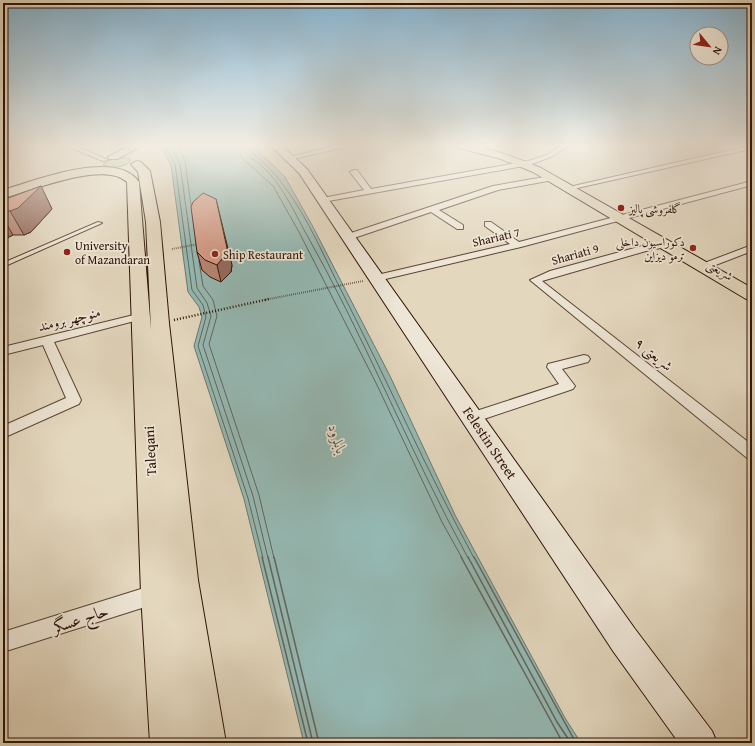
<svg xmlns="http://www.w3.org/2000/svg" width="755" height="746" font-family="'Gentium Book Plus',Amiri,serif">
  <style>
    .green { fill: #b0bf94; stroke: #70694d }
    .water { fill: #95b9b4; stroke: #6c776e }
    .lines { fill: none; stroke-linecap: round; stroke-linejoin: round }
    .shore-far1 { stroke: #62665d; stroke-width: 1 }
    .shore { stroke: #62665d; stroke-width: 1.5 }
    .lane-casing { stroke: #5c4434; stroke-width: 2 }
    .street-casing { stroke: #5c4434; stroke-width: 2 }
    .secondary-casing { stroke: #2f1306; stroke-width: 2 }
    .primary-casing { stroke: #2f1306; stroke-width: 2 }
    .path-far1 { stroke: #2f1306; stroke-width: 2; stroke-dasharray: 0.5 1.5; stroke-linecap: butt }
    .path { stroke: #2f1306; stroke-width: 2.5; stroke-dasharray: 1 2; stroke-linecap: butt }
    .lane { fill: #ede5d5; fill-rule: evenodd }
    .street { fill: #ede5d5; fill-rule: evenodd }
    .secondary { fill: #ede5d5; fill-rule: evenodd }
    .primary { fill: #e3d7be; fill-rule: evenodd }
    .wall { fill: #b88574; stroke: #2f1306 }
    .shaded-wall { fill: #966c5e; stroke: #2f1306 }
    .building { fill: #d69b87; stroke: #2f1306 }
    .poi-dot { fill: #8f2418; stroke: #ede5d5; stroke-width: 1.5 }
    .labels { text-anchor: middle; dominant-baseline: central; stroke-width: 3.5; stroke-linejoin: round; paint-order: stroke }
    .far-poi-label { font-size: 12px; fill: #2f1306; stroke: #ede5d5; text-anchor: start }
    .far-street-label { font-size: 12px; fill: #2f1306; stroke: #ede5d5 }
    .street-label { font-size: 14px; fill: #2f1306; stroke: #ede5d5 }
    .water-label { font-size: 15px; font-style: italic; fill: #534d43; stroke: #ede5d5 }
    .near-street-label { font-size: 17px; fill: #2f1306; stroke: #ede5d5 }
  </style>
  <rect width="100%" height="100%" fill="#e3d7be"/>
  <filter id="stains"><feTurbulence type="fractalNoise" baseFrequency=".005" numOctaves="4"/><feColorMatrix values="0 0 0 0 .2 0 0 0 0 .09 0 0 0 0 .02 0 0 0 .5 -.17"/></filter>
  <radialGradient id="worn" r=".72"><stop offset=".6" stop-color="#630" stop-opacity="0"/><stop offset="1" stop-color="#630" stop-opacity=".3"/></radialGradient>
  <path class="green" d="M117,158H128L131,160C126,168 111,169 103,165L105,162Z"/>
  <path class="water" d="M161,146H251L269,161L285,177L312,225L390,376L455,515L565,718L581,743H304L244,499L194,346L202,317L199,307L188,292L171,165Z"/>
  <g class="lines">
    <g class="shore-far1">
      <path d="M165,146L175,164L192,290L203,305L206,317L198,346L248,498L263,558"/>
      <path d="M171,146L180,164L197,288L207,303L211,316L203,345L253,496L268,558"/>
      <path d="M178,146L185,161L191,205"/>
      <path d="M238,146L242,158L273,186L299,232L376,383L442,522L462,558"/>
      <path d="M244,146C247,157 255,160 263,167C281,184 292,207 303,228C364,335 409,450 468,558"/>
      <path d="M249,146L250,151C295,185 317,243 342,292C387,380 427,471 474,558"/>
      <path d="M199,261L203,286L213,300L217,316L209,344L259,495L274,558"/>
    </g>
    <g class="shore">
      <path d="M262,557L308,743"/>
      <path d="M268,557L313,743"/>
      <path d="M274,557L319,743"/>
      <path d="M461,557L563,743"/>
      <path d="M468,557L557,722L571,743"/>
      <path d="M474,557L576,743"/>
    </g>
    <g class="lane-casing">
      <g id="lane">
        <path d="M98,222L102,223L3,267V263Z"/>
        <path d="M3,278L5,279L6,281L3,283Z"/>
      </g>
    </g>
    <g class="street-casing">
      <g id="street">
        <path d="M67,146H76L108,160L103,161Z"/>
        <path d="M336,146H350L288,160L285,158Z"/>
        <path d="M489,146L482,150L479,148L480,146Z"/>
        <path d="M560,146H568L551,157L529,165L323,202L319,200L323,198L364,190L350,172L354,170H357L371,189L528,161L547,155Z"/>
        <path d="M744,147L747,149L746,150L573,189L569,187Z"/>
        <path d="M550,176L554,178L553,180L498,190L439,210L463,225V229H457L431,212L351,239L348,240L343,237L345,235L493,186Z"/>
        <path d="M752,181V185L521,247L377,281L372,278L377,275L510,244L485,226V222H491L519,242Z"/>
        <path d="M668,242L673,245L671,247L653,249L542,281L752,445V460L747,458L530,280L550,271L653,243Z"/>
        <path d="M752,245V251L713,266L710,267L705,264L707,262Z"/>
        <path d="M142,313L148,316L146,318L54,342L81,400L79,404L3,438V426L66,398L43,345L3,355V347Z"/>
        <path d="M584,355L588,356L590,359L588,362L562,369L575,386L573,389L472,423L467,422L465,418L467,414L559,384L547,367L548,364Z"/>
        <path d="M157,584L164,587L167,594L164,601L3,652V632Z"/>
      </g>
    </g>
    <g class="secondary-casing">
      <path id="secondary" d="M271,146H282L307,169L635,629L712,731L717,743H679L613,651L299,173Z"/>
    </g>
    <g class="primary-casing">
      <g id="primary">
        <path d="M128,146H142L117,159H109L108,157Z"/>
        <path d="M458,146C488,146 514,157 541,168L752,288V300L746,299L533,172L501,159L459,148Z"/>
        <path d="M137,161L141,162L150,171L160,222L169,323L198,580L226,743H150L141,594L127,182C103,160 32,191 3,198V190C34,181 116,148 139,182L151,330L146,222L138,172L131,164Z"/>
      </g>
    </g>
    <g class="path-far1">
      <path d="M172,249L199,244"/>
      <path d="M264,300L363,281"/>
    </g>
    <path class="path" d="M174,320L269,299"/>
    <use href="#lane" class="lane"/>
    <use href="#street" class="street"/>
    <use href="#secondary" class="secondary"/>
    <use href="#primary" class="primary"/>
  </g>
  <g class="wall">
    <path d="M41,186L52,209L31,232L24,235H13L3,240V200Z"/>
    <path d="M197,252L232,265L231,272L221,282L210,277L202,270Z"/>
  </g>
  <g class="shaded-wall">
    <path d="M41,186L52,209L31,232L24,235L10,211Z"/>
    <path d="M216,199L232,265L231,272L221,282L217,265Z"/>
    <path d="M3,218L13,235L3,240Z"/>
  </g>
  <g class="building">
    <path d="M41,186L18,208L10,211H3V200Z"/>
    <path d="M203,193L216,199L227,248L226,254L217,265L205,260L197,252L191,207L193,202Z"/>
  </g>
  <linearGradient id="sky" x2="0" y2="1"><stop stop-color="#87b6d3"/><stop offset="0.58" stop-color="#f2ede2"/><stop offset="1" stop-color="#f2ede2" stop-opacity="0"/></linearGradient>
  <rect width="755" height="251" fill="url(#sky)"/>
  <g class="poi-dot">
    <circle cx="621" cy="208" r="4"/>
    <circle cx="693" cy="248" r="4"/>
    <circle cx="67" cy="252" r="4"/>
    <circle cx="215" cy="254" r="4"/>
  </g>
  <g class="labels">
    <g class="far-poi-label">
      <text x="629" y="208">گلفروشی پالیز</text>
      <text x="685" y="241" text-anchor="end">دکوراسیون داخلی<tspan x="685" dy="14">ترمو دیزاین</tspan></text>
      <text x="75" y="245">University<tspan x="75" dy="14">of Mazandaran</tspan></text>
      <text x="223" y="254">Ship Restaurant</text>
    </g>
    <g class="far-street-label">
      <text transform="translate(496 237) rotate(-13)">Shariati 7</text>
      <text transform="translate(575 254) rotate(-16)">Shariati 9</text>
      <text transform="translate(720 270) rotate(30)">شریعتی</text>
    </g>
    <g class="street-label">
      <text transform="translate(69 319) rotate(-14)">منوچهر برومند</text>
      <text transform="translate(654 354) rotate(39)">شریعتی ۹</text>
      <text transform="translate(490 443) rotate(56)">Felestin Street</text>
      <text transform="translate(150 451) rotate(-93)">Taleqani</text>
    </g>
    <g class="water-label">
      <text transform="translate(338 439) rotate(73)">بابلرود</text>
    </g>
    <g class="near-street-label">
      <text transform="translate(80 618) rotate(-18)">حاج عسگر</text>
    </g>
  </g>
  <rect width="755" height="746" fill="none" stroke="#e3d7be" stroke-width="16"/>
  <rect x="4" y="4" width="747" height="738" fill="none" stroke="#2f1306" stroke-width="2"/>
  <rect x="8" y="8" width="739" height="730" fill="none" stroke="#2f1306"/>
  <g transform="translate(709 46) rotate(119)"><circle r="19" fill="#ede5d5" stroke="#a19182"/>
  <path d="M0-3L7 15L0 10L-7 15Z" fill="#8f2418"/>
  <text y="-6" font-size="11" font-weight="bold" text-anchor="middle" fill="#2f1306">N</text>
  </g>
  <rect width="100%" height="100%" filter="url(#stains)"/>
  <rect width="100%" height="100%" fill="url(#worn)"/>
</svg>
